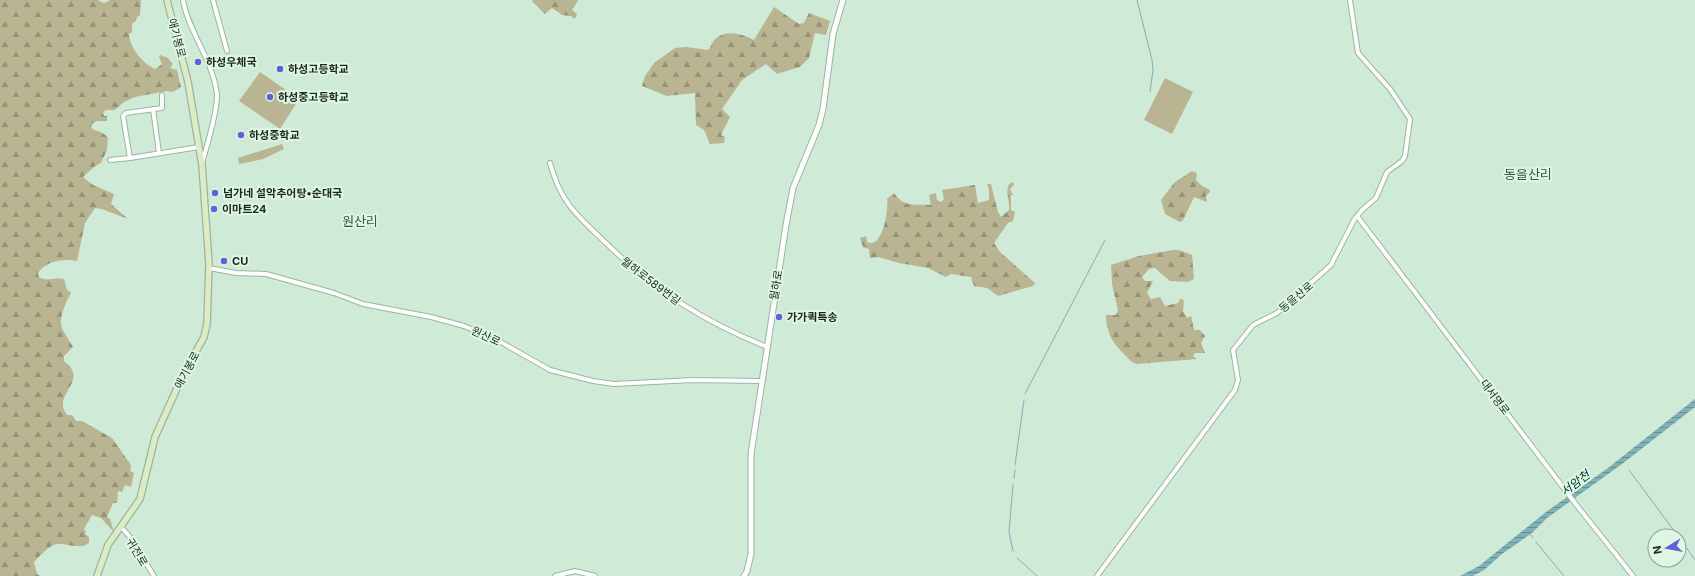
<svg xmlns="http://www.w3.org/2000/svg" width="1695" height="576" font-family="Inter,'Noto Sans KR',sans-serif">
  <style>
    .forest { fill: url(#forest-firs) }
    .pitch { fill: #b9b593 }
    .water { fill: url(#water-rules) }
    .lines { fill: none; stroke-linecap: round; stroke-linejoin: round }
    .stream { stroke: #7fb1b6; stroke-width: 1 }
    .minor-casing { stroke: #9cb5a2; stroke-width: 6 }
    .tertiary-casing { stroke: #9cb5a2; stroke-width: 7 }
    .secondary-casing { stroke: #9cb5a2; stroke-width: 8 }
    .minor { stroke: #fff; stroke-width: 4 }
    .tertiary { stroke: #fff; stroke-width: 5 }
    .secondary { stroke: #ddebc7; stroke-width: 5.5 }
    .poi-dot { fill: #6560d9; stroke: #ddf7e3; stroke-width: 1.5 }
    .labels { text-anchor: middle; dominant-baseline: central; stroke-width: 4; stroke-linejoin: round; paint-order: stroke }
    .street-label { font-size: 11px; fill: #1e2720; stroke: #ddf7e3 }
    .poi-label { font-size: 11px; font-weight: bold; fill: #1e2720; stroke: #ddf7e3; text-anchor: start }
    .water-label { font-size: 12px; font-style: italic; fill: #013338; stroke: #ddf7e3 }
    .quarter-label { font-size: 13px; fill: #3d5343; stroke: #ddf7e3 }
  </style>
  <defs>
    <pattern id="forest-firs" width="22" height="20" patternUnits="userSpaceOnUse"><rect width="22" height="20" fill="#b9b593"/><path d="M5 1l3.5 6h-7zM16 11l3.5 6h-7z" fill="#969378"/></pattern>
    <pattern id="water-rules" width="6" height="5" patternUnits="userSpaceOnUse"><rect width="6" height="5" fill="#7fb1b6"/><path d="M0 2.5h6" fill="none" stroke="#679094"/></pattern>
  </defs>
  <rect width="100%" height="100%" fill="#cfead6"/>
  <g class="forest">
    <path d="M0,0H98L104,3L110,0H141L140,15L137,17L136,21L132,24V32L129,34C130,48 142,63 155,69L162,64L159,57L160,55L168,58L173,64L170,68L177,70L181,87L173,92L167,91L135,97L124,102L115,110H107L103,112L104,116H107V121H97L92,124L91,128C97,132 103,131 108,138L107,150L101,163L95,166L83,177L93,185L114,194L111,204L128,219L102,209L95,208L85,223L77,261C64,258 45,261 38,273L39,277C50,283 53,276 64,279L67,290L71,292C70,297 67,299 66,303C56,328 62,327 73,347L64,356V361C66,363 69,365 71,368C80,382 61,393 63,406C63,410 66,412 67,415H72L76,421H82L112,438L131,465L130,471L134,473L131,487L125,485L122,492L118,491L117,503H113L107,517L110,519L114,532L101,518L92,515L84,529L86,532L85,534L89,537V543C80,550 68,543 57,544C49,545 40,556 34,562L37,574L40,576H0Z"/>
    <path d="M533,0H578L572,10L577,14L575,19L571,16L562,15L552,8L545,14L532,1Z"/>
    <path d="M774,7L799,24L804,23L809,13L830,21L826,35L815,33L809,58L800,67L777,74L766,64L742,80L722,109L730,117L721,135L725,137L724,143L710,144L704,130L696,125L695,93L667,96L642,86L645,76L654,63L675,48L686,47L708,50C711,47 712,42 715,39C727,29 742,34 754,40Z"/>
    <path d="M1192,171L1197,173L1196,180L1202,186L1210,190V192L1206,196L1207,202L1194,197L1183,220L1180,222L1165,214L1161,200L1175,182Z"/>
    <path d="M1013,182L1014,185L1010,189L1013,195H1011V210L1015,212L1013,221L1008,223L994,243L1000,252L1035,283L1033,286L998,296L987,288L974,286L971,277L951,274L946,277L928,268L899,263L878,257L870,258L869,249L863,247L860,238L866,236L867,242C883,250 889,207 887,199L894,193C904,208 916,204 931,205L929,195L936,193L937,200L941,202L944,199L942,190L975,185L978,203L989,200V190L987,184H991L998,212L1001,217L1009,210C1010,200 1005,194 1009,184Z"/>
    <path d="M1173,250H1179L1192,255L1194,279L1188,282L1170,281L1155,268L1149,269L1142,277L1145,281H1153L1147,293L1151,299L1160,297L1165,306L1178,303L1181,298L1184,301L1183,311L1187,318L1191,316L1194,330H1200L1205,336L1201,343L1205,353H1195L1193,356L1197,359L1137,364L1132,362C1116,346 1107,339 1106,315H1116L1118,310L1112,284L1111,265L1139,256Z"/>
  </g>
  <g class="pitch">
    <path d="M260,72L299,99L280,129L239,101Z"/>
    <path d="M1165,78L1193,92L1172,134L1144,120Z"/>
    <path d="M282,144L284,149L263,159L239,164L238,158Z"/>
  </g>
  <path class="water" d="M1695,399V407L1622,464L1547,518L1532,533L1502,554L1484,570L1473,576H1460L1479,566L1546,512L1608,468Z"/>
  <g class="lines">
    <g class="stream">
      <path d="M1137,0L1152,60L1153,70L1150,92"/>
      <path d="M1025,394L1105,240"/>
      <path d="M1015,465L1024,400"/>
      <path d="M1629,470L1678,536"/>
      <path d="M1014,478L1015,470"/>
      <path d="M1530,534L1533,538"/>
      <path d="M1679,537L1695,560"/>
      <path d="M1536,542L1564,576"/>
      <path d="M1013,551L1009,532L1013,485"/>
      <path d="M1017,558L1037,576"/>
    </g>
    <g class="minor-casing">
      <g id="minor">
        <path d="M183,0C188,31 215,64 217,96C217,114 207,145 202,163"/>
        <path d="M213,0L227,51"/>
        <path d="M162,95V108L126,113L123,116L130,158L199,147"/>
        <path d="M153,109L159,153"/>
        <path d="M110,160L130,158"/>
        <path d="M550,163C561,204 578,216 607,244C655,291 705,322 767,347"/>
        <path d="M1357,216L1578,507L1633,576"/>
        <path d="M209,268L236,273L266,274L334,293L363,304L431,317L464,326L499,341L550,370L593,381L614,384L693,380L762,381"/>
        <path d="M121,527L130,537L154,576"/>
        <path d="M555,576L575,571L595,576"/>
        <path d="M1097,576L1235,390L1238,380L1233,350L1253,325L1277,313L1331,265L1354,220L1362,210L1376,198L1387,172L1402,161L1405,156L1410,119L1390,89L1358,53L1350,0"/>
      </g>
    </g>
    <g class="tertiary-casing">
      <path id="tertiary" d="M744,576L747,571L751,554V454L786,225L793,188L819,125L823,109L833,34L843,0"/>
    </g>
    <g class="secondary-casing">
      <path id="secondary" d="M97,576L108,545L140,499L155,437L183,375L204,337L207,324L209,264L202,165L188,82L167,0"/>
    </g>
    <use href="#minor" class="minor"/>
    <use href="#tertiary" class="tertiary"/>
    <use href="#secondary" class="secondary"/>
  </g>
  <g class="poi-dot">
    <circle cx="198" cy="62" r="4"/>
    <circle cx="280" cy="69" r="4"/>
    <circle cx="270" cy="97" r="4"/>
    <circle cx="241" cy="135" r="4"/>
    <circle cx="215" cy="193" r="4"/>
    <circle cx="214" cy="209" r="4"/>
    <circle cx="224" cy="261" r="4"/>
    <circle cx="779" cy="317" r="4"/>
  </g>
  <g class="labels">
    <g class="street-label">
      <text transform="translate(177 38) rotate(75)">애기봉로</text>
      <text transform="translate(651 281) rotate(37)">월하로589번길</text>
      <text transform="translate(776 285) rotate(-81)">월하로</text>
      <text transform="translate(1296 297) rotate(-40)">동을산로</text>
      <text transform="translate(486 336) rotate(25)">원산로</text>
      <text transform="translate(187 370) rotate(-62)">애기봉로</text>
      <text transform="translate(1495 397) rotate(53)">대서명로</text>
      <text transform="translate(137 552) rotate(59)">귀전로</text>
    </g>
    <g class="poi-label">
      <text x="206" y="62">하성우체국</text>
      <text x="288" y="69">하성고등학교</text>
      <text x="278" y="97">하성중고등학교</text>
      <text x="249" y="135">하성중학교</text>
      <text x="223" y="193">넘가네 설악추어탕•순대국</text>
      <text x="222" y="209">이마트24</text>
      <text x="232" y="261">CU</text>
      <text x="787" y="317">가가퀵특송</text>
    </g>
    <g class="water-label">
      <text transform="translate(1575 483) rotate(-37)">서암천</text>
    </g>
    <g class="quarter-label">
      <text x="1528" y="174">동을산리</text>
      <text x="360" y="221">원산리</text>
    </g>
  </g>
  <g transform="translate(1667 548) rotate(259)"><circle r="19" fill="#ddf7e3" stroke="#91a495"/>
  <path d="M0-3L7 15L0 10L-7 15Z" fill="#6560d9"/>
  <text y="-6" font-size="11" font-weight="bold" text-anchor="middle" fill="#1e2720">N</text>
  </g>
</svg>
